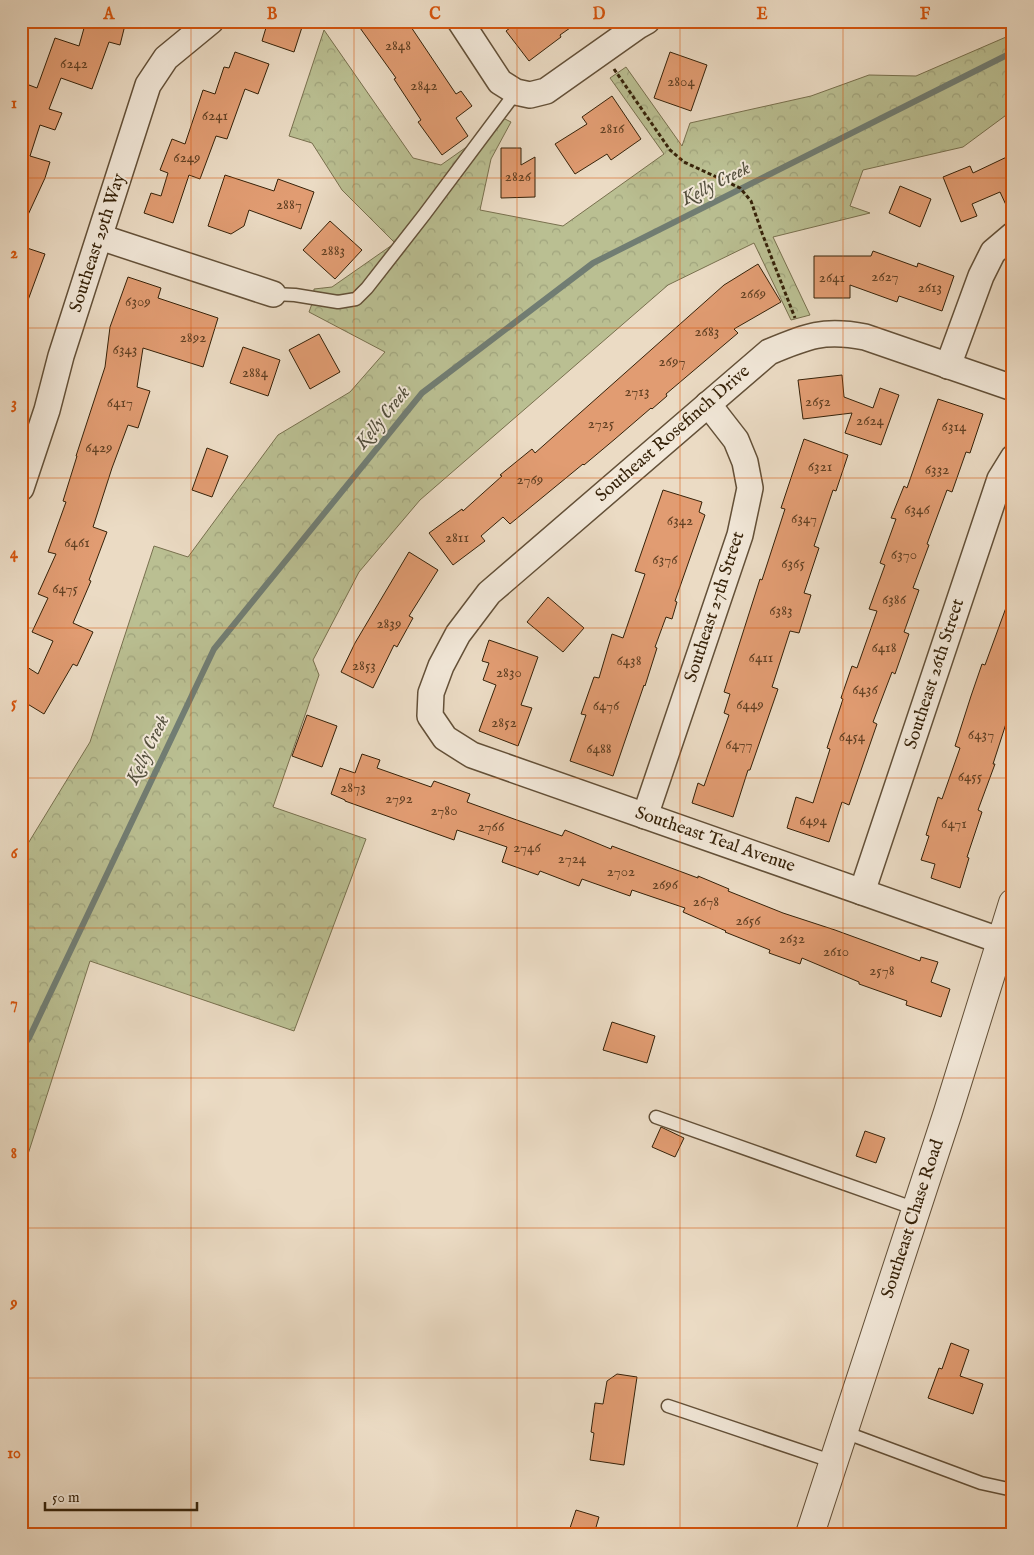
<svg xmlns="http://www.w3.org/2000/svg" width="1034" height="1555" font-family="'IM FELL English',serif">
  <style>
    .forest { fill: url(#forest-crowns); stroke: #78704e }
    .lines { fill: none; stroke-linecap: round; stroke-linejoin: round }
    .stream { stroke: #717d73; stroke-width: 6 }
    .building { fill: #e19c72; stroke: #362209 }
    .service-casing { stroke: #635038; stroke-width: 15 }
    .minor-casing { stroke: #635038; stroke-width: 28 }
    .tertiary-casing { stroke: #635038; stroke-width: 30 }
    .path { stroke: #362209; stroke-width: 3; stroke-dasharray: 4 2.5; stroke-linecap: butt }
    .service { stroke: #f2e8d9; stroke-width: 12 }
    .minor { stroke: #f2e8d9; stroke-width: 25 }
    .tertiary { stroke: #f2e8d9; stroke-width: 28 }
    .grid { fill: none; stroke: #d6540c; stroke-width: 1; stroke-opacity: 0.55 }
    .labels { text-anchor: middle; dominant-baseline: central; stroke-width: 4; stroke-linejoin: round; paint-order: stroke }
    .number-label { font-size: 15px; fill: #614023 }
    .street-label { font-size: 18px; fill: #362209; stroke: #f2e8d9 }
    .water-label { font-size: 19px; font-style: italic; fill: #54503e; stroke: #f2e8d9 }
    .neatline { fill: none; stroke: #d6540c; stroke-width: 2 }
    .grid-label { font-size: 16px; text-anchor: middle; font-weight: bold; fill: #d6540c }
  </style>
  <defs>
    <pattern id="forest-crowns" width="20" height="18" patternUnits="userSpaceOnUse" patternTransform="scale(1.25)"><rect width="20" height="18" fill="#babf92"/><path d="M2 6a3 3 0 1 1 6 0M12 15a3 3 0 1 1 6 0" fill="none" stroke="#a0a47d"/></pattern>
  </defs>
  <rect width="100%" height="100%" fill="#ebdbc4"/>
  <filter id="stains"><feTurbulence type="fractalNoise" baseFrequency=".004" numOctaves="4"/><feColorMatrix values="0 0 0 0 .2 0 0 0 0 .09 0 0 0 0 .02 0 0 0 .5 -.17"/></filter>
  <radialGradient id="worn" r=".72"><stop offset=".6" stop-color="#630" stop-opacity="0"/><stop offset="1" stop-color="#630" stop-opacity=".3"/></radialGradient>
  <path class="forest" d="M324,30L413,158L441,165L475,141L496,112L505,119L511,122L491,159L480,210L563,226L664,154L610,78L626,67L682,146L690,123L811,96L869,75L916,76L1013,34V110L963,147L863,170L850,206L870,213L773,237L810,315L791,320L754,243L668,285L420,500L359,572L313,660L319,675L273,807L366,839L294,1031L90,961L21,1176V855L90,742L154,546L188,557L278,435L350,392L385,352L309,312L313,301L314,289L332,287L395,243L342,190L312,143L289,136Z"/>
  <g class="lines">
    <path class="stream" d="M21,1049L29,1038L214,649L422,393L593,263L1013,52"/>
  </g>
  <g class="building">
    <path d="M86,21H126L120,45L109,42L92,89L61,78L49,109L62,113L55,130L40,125L30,156L50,162L45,178L21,230V82L37,88L55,38L79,46Z"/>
    <path d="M268,21H304L294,52L262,41Z"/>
    <path d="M355,21H407L456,94L461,91L472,106L456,118L468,136L442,155L418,122L421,120L394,79L396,78Z"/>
    <path d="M519,21H580L560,35L561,37L529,61L506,31Z"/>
    <path d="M235,52L269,64L258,94L245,89L227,139L216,136L200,179L189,175L173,223L144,213L151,193L161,196L168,173L160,170L172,139L185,144L203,90L215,94L224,67L229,68Z"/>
    <path d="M670,52L707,65L691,111L654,98Z"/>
    <path d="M612,96L641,139L611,160L607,154L575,174L555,144L587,124L582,117Z"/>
    <path d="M501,148H521V165L535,157V197L501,198Z"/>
    <path d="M1013,154V220L1000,192L972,204L977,216L961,222L943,177L970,166L973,173Z"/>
    <path d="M225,175L274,191L278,179L314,192L301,229L249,210L244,226L231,234L208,226Z"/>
    <path d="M900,186L931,199L920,227L889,213Z"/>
    <path d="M330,221L362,250L335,279L303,250Z"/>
    <path d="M21,246L45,254L24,311H21Z"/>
    <path d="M873,251L917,267L918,263L954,276L942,311L899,296L897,302L850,285V298H814V256H871Z"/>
    <path d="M758,264L781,302L734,329L738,333L666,394L667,396L652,409L651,408L615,439L584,465L583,464L510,524L503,517L481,536L485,541L453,565L429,533L462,509L463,511L502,476L500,475L532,449L535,453L724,285Z"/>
    <path d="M128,277L161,288L158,298L218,318L203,367L143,348L137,387L150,391L138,428L128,425L112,468L93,527L107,532L89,580L91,581L73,623L93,632L77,666L73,664L44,714L21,700L27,691L21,687V677L27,667L38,674L53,641L32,632L48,598L38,594L56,554L48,552L66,502L63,501L77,456H76L105,367L110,327Z"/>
    <path d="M319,334L340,372L310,389L289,350Z"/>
    <path d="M243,347L280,360L268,396L230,383Z"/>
    <path d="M842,375L844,397L873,408L880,388L899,395L881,445L845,433L852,413L803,419L798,380Z"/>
    <path d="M938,399L983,414L970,453L966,452L952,492L947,490L927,544L929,545L913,588L919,590L904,632L909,634L895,674L892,672L873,722L877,724L849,805L842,802L829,842L787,828L796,797L813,803L830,749L827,748L843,699L841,698L852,666L857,668L877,611L869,609L885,565L880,563L896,519L891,518L904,486L907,488Z"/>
    <path d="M804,439L848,455L836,491L833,490L814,546L819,548L804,593L811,595L799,633L790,631L772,687L778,689L750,770H748L733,817L692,803L698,783L704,786L729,715L724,713L730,694L724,692L760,579L762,580L785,509L781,508Z"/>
    <path d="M207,448L228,456L212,497L192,490Z"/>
    <path d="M663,490L702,502L699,512L705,515L675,601L677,602L672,619L666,617L655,647L657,648L645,686L644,685L613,776L570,761L586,715L581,714L594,677L599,678L612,634L623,638L645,574L635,571Z"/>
    <path d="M409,552L438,570L409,616L413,618L397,647L394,645L373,688L341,672L355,643Z"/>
    <path d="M1011,594L1013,595V702L993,764H995L978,810L982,812L967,857L969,858L960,888L931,878L935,864L921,860L929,836L926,835L938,797L942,799L960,748L955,746L971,696L982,664L985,665Z"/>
    <path d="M548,597L584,628L563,652L527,622Z"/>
    <path d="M489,640L538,657L521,705L532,708L518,746L479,731L496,685L483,680L489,663L482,661Z"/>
    <path d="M307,715L337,726L322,767L292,756Z"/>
    <path d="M362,754L380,760L377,768L431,787L434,781L470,794L467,802L514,819L562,836L565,830L611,849L612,846L698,878V876L729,889L728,891L783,913L835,930L920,961L921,957L938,962L931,982L950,989L941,1017L906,1005L907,1001L859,984V982L802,958L800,964L769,953L770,950L725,932L726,931L683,912L685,908L632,890L630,896L582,879L579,886L540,871L538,875L502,862L507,847L457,830L454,840L345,801V800L331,794L340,768L355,773Z"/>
    <path d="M612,1022L655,1036L647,1063L603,1050Z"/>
    <path d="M661,1127L684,1138L675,1157L652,1147Z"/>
    <path d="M865,1131L885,1138L876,1163L856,1156Z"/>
    <path d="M951,1343L969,1350L960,1376L983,1384L973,1414L928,1398L939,1368L942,1369Z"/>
    <path d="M617,1374L637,1377L624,1465L590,1460L594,1433L591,1432L595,1403L603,1404L607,1381Z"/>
    <path d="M576,1510L599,1517L594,1534H568Z"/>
  </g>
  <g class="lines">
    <g class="service-casing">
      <g id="service">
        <path d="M273,294L295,295L338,302L356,299L367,288L424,215L516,92"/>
        <path d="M656,1117L916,1209"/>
        <path d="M668,1406L834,1462"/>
        <path d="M844,1432L981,1483L1013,1490"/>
      </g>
    </g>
    <g class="minor-casing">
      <g id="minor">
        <path d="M460,21L500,82L516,92L530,95L546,91L638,26L647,21"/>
        <path d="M100,237L273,294"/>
        <path d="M948,366L981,276L993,252L1013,235"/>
        <path d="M1013,388L865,337C824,329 807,336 769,352L489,593L458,634L441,666L431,693L430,716L445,738L472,755L1013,945"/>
        <path d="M21,488L47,410L61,356L148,85L166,58L211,21"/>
        <path d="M645,816L740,535L750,488L745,462L736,440L708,404"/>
        <path d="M862,892L1000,479L1013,458"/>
      </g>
    </g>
    <g class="tertiary-casing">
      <path id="tertiary" d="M810,1534L948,1112L1013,903"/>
    </g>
    <path class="path" d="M614,69L670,150L684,162L740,188L751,201L762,233L795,318"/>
    <use href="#service" class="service"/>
    <use href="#minor" class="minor"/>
    <use href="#tertiary" class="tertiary"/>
  </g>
  <path class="grid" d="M191,21V1534M354,21V1534M517,21V1534M680,21V1534M843,21V1534M21,178H1013M21,328H1013M21,478H1013M21,628H1013M21,778H1013M21,928H1013M21,1078H1013M21,1228H1013M21,1378H1013"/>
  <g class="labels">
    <g class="number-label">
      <text x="398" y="45">2848</text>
      <text x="74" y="63">6242</text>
      <text x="681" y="81">2804</text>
      <text x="424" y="85">2842</text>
      <text x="215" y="115">6241</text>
      <text x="612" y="128">2816</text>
      <text x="187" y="157">6249</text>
      <text x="518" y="176">2826</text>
      <text x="289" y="204">2887</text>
      <text x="333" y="250">2883</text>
      <text x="885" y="276">2627</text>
      <text x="832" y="277">2641</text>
      <text x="930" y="287">2613</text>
      <text x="753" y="293">2669</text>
      <text x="138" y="301">6309</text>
      <text x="707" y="331">2683</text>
      <text x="193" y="337">2892</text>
      <text x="125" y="349">6343</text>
      <text x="672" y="361">2697</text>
      <text x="255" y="372">2884</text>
      <text x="637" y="391">2713</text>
      <text x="818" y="401">2652</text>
      <text x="120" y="402">6417</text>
      <text x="870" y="420">2624</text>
      <text x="601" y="423">2725</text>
      <text x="954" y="426">6314</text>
      <text x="99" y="447">6429</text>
      <text x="820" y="466">6321</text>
      <text x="937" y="469">6332</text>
      <text x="530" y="479">2769</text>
      <text x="917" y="509">6346</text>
      <text x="804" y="518">6347</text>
      <text x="680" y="520">6342</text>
      <text x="457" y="537">2811</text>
      <text x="77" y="542">6461</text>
      <text x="904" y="554">6370</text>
      <text x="665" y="559">6376</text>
      <text x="793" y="563">6365</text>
      <text x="65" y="588">6475</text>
      <text x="894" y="599">6386</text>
      <text x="781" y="610">6383</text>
      <text x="389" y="623">2839</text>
      <text x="884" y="647">6418</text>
      <text x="761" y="657">6411</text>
      <text x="629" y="660">6438</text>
      <text x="364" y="665">2853</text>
      <text x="509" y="672">2830</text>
      <text x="865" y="689">6436</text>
      <text x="750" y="704">6449</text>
      <text x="606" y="705">6476</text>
      <text x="504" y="722">2852</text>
      <text x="981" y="734">6437</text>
      <text x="852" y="736">6454</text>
      <text x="739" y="744">6477</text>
      <text x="599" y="748">6488</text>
      <text x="970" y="776">6455</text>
      <text x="353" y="787">2873</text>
      <text x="399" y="798">2792</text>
      <text x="444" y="810">2780</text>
      <text x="813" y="820">6494</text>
      <text x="954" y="823">6471</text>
      <text x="491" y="826">2766</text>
      <text x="527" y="847">2746</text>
      <text x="572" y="858">2724</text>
      <text x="621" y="871">2702</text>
      <text x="665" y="884">2696</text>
      <text x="706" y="901">2678</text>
      <text x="748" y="920">2656</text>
      <text x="792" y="938">2632</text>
      <text x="836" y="951">2610</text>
      <text x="882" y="970">2578</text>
    </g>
    <g class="street-label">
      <text transform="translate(98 243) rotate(-72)">Southeast 29th Way</text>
      <text transform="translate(673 434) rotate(-41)">Southeast Rosefinch Drive</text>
      <text transform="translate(715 607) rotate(-72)">Southeast 27th Street</text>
      <text transform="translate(935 674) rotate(-72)">Southeast 26th Street</text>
      <text transform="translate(715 840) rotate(19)">Southeast Teal Avenue</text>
      <text transform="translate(913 1219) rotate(-72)">Southeast Chase Road</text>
    </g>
    <g class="water-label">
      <text transform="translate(716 184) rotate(-27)">Kelly Creek</text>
      <text transform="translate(383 418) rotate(-51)">Kelly Creek</text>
      <text transform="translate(148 750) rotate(-64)">Kelly Creek</text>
    </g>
  </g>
  <rect width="1034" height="1555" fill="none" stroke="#ebdbc4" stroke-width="55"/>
  <path d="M45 1502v8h152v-8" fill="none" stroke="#362209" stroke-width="2.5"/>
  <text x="52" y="1502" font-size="15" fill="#362209" stroke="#f2e8d9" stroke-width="4" paint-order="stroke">50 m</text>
  <rect x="28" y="28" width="978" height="1500" class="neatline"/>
  <g class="grid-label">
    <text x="109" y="19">A</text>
    <text x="272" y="19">B</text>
    <text x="435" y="19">C</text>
    <text x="599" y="19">D</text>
    <text x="762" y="19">E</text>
    <text x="925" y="19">F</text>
    <text x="14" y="108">1</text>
    <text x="14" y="258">2</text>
    <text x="14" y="408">3</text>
    <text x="14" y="558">4</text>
    <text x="14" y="708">5</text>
    <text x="14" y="858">6</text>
    <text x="14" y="1008">7</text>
    <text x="14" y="1158">8</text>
    <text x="14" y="1308">9</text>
    <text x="14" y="1458">10</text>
  </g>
  <rect width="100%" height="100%" filter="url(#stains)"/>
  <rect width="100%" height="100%" fill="url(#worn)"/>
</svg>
